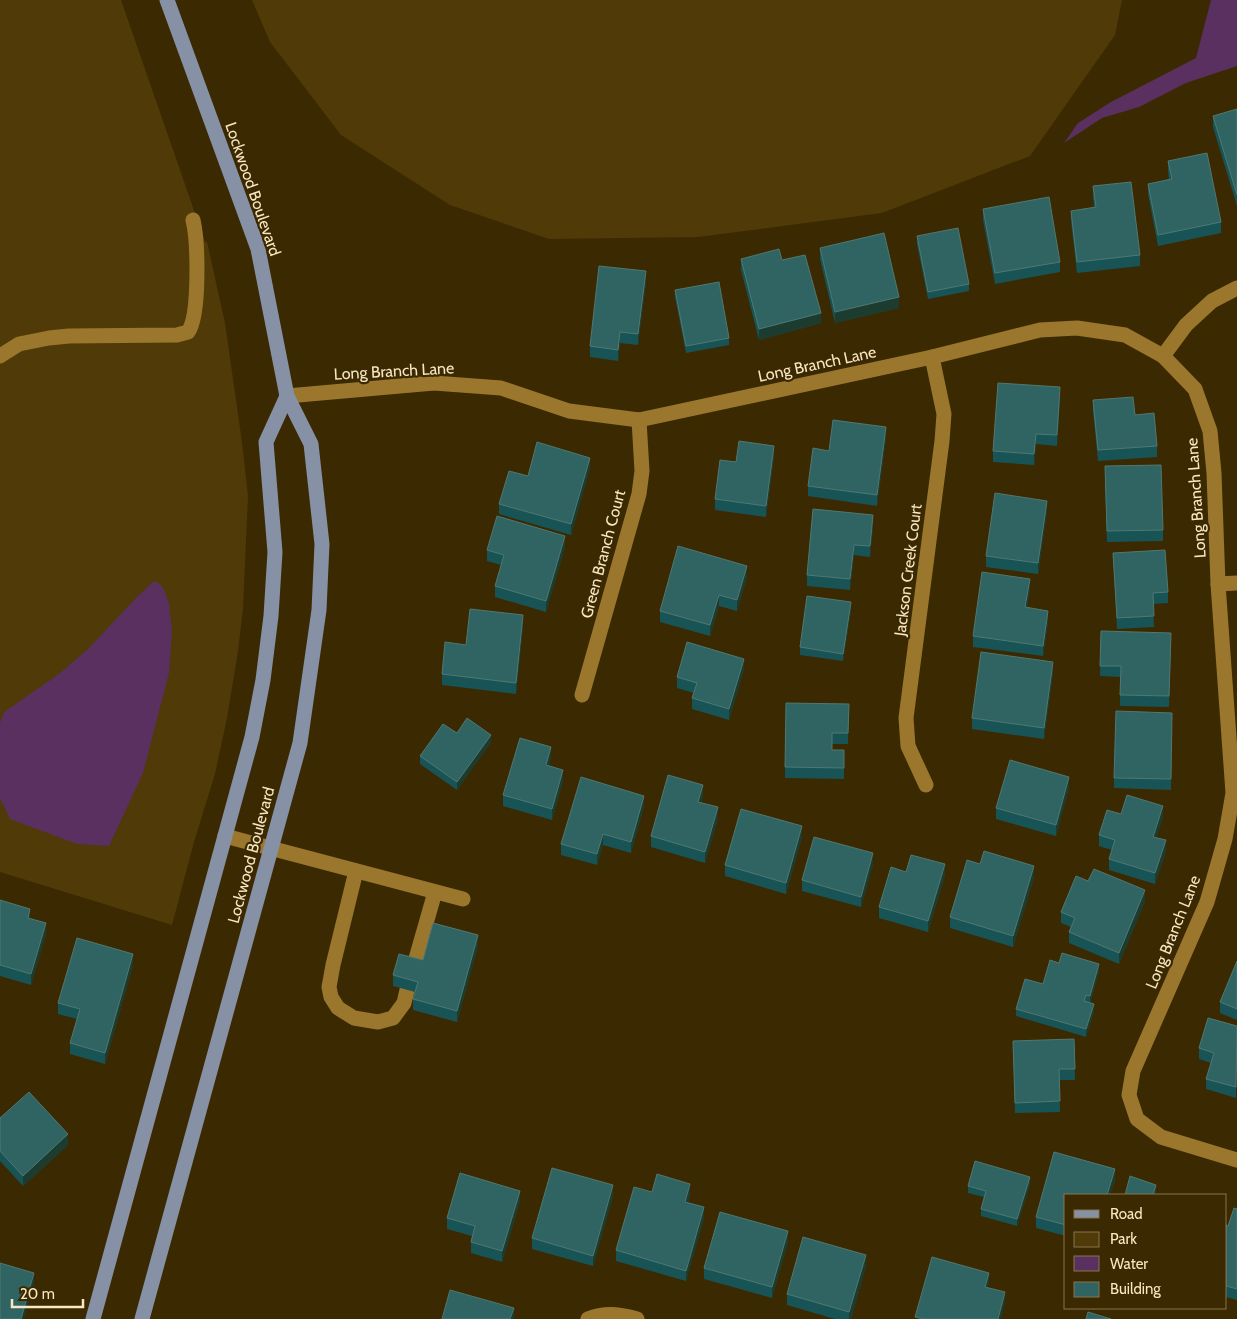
<svg xmlns="http://www.w3.org/2000/svg" width="1237" height="1319" font-family="Cabin,sans-serif">
  <style>
    .green { fill: #503a07 }
    .water { fill: #5a3060 }
    .lines { fill: none; stroke-linecap: round; stroke-linejoin: round }
    .minor { stroke: #9a772d; stroke-width: 15 }
    .major { stroke: #8691a6; stroke-width: 15 }
    .wall { fill: #185456 }
    .shaded-wall { fill: #1c3c2f }
    .building { fill: #306462; stroke: #507871 }
    .labels { text-anchor: middle; dominant-baseline: central; stroke-width: 4.5; stroke-linejoin: round; paint-order: stroke }
    .street-label { font-size: 16px; fill: #f9e6c3; stroke: #3b2901 }
  </style>
  <rect width="100%" height="100%" fill="#3b2901"/>
  <g class="green">
    <path d="M0,0H121L205,242H207L225,323L242,442L248,496L243,609L238,651L227,718L215,774L194,842L172,925L0,872Z"/>
    <path d="M252,0H1122L1115,35L1030,156L882,213L698,237L549,239L450,205L341,135L270,42Z"/>
  </g>
  <g class="water">
    <path d="M1211,0H1237V66L1186,83L1139,107L1102,118L1064,143L1078,123L1111,102L1196,58Z"/>
    <path d="M154,581L160,584L164,590L169,603L172,632L169,673L143,773L109,846L77,844L10,819L0,798V723L4,712L59,674L88,649L135,599Z"/>
  </g>
  <g class="lines">
    <g class="minor">
      <path d="M0,356L19,344L49,338L69,336L177,335L188,332C200,316 198,241 193,220"/>
      <path d="M1163,356L1186,325L1212,301L1237,288"/>
      <path d="M287,396L434,383L501,388L569,411L639,420L932,357L1040,330L1077,328L1125,335L1163,356L1195,389L1210,431L1214,473L1218,584L1233,793L1225,839L1207,902L1133,1071L1129,1095L1137,1119L1161,1137L1237,1160"/>
      <path d="M1218,584L1237,583"/>
      <path d="M582,695L639,494L642,471L639,420"/>
      <path d="M926,785L908,746L906,718L942,441L944,414L932,357"/>
      <path d="M225,836L463,899"/>
      <path d="M356,871L333,965L329,987L331,997L338,1008L354,1018L378,1022L393,1018L404,1003L407,990"/>
      <path d="M413,969L435,892"/>
      <path d="M588,1319C605,1312 620,1314 637,1319"/>
    </g>
    <g class="major">
      <path d="M93,1319L252,737L263,680L271,616L275,552L266,442L287,396"/>
      <path d="M142,1319L300,743L319,610L322,544L311,444L287,396L258,249L167,0"/>
    </g>
  </g>
  <g class="wall">
    <path d="M1237,109V206L1213,127V116Z"/>
    <path d="M1168,161L1221,222V233L1158,246L1148,194V184L1169,179L1168,172Z"/>
    <path d="M1093,186L1140,255V266L1077,273L1071,221V211L1094,208L1093,197Z"/>
    <path d="M983,209L1060,262V272L995,284L983,220Z"/>
    <path d="M917,236L969,284V291L928,299L917,244Z"/>
    <path d="M820,248L899,308L835,323L820,259Z"/>
    <path d="M741,259L782,260L821,323L759,340L741,270Z"/>
    <path d="M646,282L638,345L620,343L618,361L590,357V346Z"/>
    <path d="M675,290L729,338V345L686,353L675,297Z"/>
    <path d="M1060,398L1057,446L1036,444L1034,465L993,462V451Z"/>
    <path d="M1093,400L1135,415L1157,446V457L1098,461L1093,411Z"/>
    <path d="M886,438L877,506L808,496V486L829,451Z"/>
    <path d="M774,457L766,517L715,510V499L736,462Z"/>
    <path d="M590,468L571,535L499,514V504L528,476Z"/>
    <path d="M1105,477L1163,530V541L1107,542Z"/>
    <path d="M1047,511L1038,574L986,567V556Z"/>
    <path d="M873,526L870,557L854,555L850,590L807,586V575Z"/>
    <path d="M565,547L546,612L495,597V586L501,565L487,561V550Z"/>
    <path d="M1113,553L1168,592V603L1153,604L1154,627L1117,629Z"/>
    <path d="M747,577L737,611L719,606L710,636L660,622V611Z"/>
    <path d="M1030,590L1027,607L1048,622L1043,656L973,647V636Z"/>
    <path d="M851,610L843,661L800,655V647Z"/>
    <path d="M523,626L516,694L442,685V674L466,645Z"/>
    <path d="M1101,631L1171,644L1169,707L1120,706V677L1100,676Z"/>
    <path d="M744,669L729,720L692,709V698L694,693L677,688V677Z"/>
    <path d="M1053,673L1044,739L972,729V718Z"/>
    <path d="M786,703L849,704L848,744H832V750H844V779L785,778Z"/>
    <path d="M1172,713L1171,790L1114,788V778Z"/>
    <path d="M457,733L491,742L457,790L420,764V756Z"/>
    <path d="M551,757L549,766L563,781L552,820L503,806V795Z"/>
    <path d="M1069,788L1056,836L996,819V808Z"/>
    <path d="M703,796L701,802L718,818L705,863L651,847V836Z"/>
    <path d="M644,806L631,853L603,845L597,865L561,855V844Z"/>
    <path d="M1121,814L1163,817L1156,838L1166,851L1155,884L1109,870V859L1112,850L1099,846V835Z"/>
    <path d="M802,837L786,894L725,876V865Z"/>
    <path d="M873,864L861,907L802,891V880Z"/>
    <path d="M980,864L1034,877L1013,947L950,928V917Z"/>
    <path d="M906,872L945,875L928,932L879,918V907Z"/>
    <path d="M0,900L30,919L46,934L31,985L0,976Z"/>
    <path d="M1145,901L1119,964L1069,943V932L1071,927L1061,923V912Z"/>
    <path d="M478,946L457,1022L413,1010V999L415,992L393,986V975L423,960Z"/>
    <path d="M1237,961V1020L1220,1013V1002Z"/>
    <path d="M1059,963L1099,971L1090,1003L1094,1011L1086,1037L1016,1016V1009L1043,984Z"/>
    <path d="M133,965L105,1064L70,1054V1043L77,1019L58,1014V1003Z"/>
    <path d="M1237,1026L1236,1098L1206,1089V1079L1211,1063L1199,1059V1048Z"/>
    <path d="M1074,1039L1075,1080H1059L1060,1112L1015,1113L1013,1041Z"/>
    <path d="M0,1118L68,1145L23,1186L0,1161Z"/>
    <path d="M1054,1152L1115,1169V1180L1110,1195H1066V1236L1036,1228V1217Z"/>
    <path d="M1030,1184L1017,1226L981,1216V1209L984,1197L968,1193V1186Z"/>
    <path d="M652,1192L690,1195L688,1203L704,1218L686,1281L616,1261V1250Z"/>
    <path d="M613,1196L593,1266L532,1249V1238Z"/>
    <path d="M520,1201L502,1262L471,1253V1242L472,1236L447,1229V1218Z"/>
    <path d="M1237,1209V1300L1226,1297V1225L1228,1226Z"/>
    <path d="M788,1242L772,1298L704,1279V1268Z"/>
    <path d="M866,1266L851,1319H835L787,1305V1294Z"/>
  </g>
  <g class="shaded-wall">
    <path d="M646,271V282L638,345V334Z"/>
    <path d="M899,297V308L835,323V312Z"/>
    <path d="M821,313V323L759,340V329Z"/>
    <path d="M620,332V343L618,361V350Z"/>
    <path d="M1060,387V398L1057,446V435Z"/>
    <path d="M886,427V438L877,506V495Z"/>
    <path d="M1036,434V444L1034,465V454Z"/>
    <path d="M774,446V457L766,517V506Z"/>
    <path d="M590,458V468L571,535V524Z"/>
    <path d="M1047,501V511L1038,574V563Z"/>
    <path d="M873,515V526L870,557V546Z"/>
    <path d="M565,536V547L546,612V601Z"/>
    <path d="M854,545V555L850,590V579Z"/>
    <path d="M747,566V577L737,611V600Z"/>
    <path d="M1030,579V590L1025,618V607Z"/>
    <path d="M719,595V606L710,636V625Z"/>
    <path d="M851,602V610L843,661V654Z"/>
    <path d="M1048,611V622L1043,656V646Z"/>
    <path d="M523,615V626L516,694V683Z"/>
    <path d="M744,659V669L729,720V709Z"/>
    <path d="M1053,662V673L1044,739V728Z"/>
    <path d="M491,735V742L457,790V782Z"/>
    <path d="M551,747V757L546,776V765Z"/>
    <path d="M563,770V781L552,820V809Z"/>
    <path d="M1069,777V788L1056,836V825Z"/>
    <path d="M703,785V796L698,812V802Z"/>
    <path d="M644,796V806L631,853V842Z"/>
    <path d="M1163,806V817L1153,848V837Z"/>
    <path d="M718,807V818L705,863V852Z"/>
    <path d="M802,826V837L786,894V883Z"/>
    <path d="M603,834V845L597,865V854Z"/>
    <path d="M1166,840V851L1155,884V873Z"/>
    <path d="M873,853V864L861,907V897Z"/>
    <path d="M945,864V875L928,932V921Z"/>
    <path d="M1034,866V877L1013,947V936Z"/>
    <path d="M1145,890V901L1119,964V953Z"/>
    <path d="M30,909V920L28,918Z"/>
    <path d="M46,923V934L31,985V974Z"/>
    <path d="M478,935V946L457,1022V1011Z"/>
    <path d="M133,954V965L105,1064V1053Z"/>
    <path d="M1099,964V971L1090,1003V996Z"/>
    <path d="M1094,1004V1011L1086,1037V1029Z"/>
    <path d="M68,1134V1145L23,1186V1176Z"/>
    <path d="M1115,1169V1180L1110,1195H1107Z"/>
    <path d="M1030,1177V1184L1017,1226V1219Z"/>
    <path d="M690,1184V1195L685,1213V1202Z"/>
    <path d="M613,1185V1196L593,1266V1256Z"/>
    <path d="M1156,1185V1195H1153Z"/>
    <path d="M520,1191V1201L502,1262V1251Z"/>
    <path d="M704,1207V1218L686,1281V1271Z"/>
    <path d="M788,1231V1242L772,1298V1287Z"/>
    <path d="M866,1255V1266L851,1319H849V1312Z"/>
    <path d="M34,1273V1284L24,1319H21Z"/>
    <path d="M989,1273V1283L985,1298V1287Z"/>
    <path d="M1005,1292V1303L1001,1319H998Z"/>
    <path d="M514,1308V1319H510Z"/>
  </g>
  <g class="building">
    <path d="M1237,109V195L1213,116Z"/>
    <path d="M1207,153L1221,222L1158,235L1148,184L1172,179L1168,161Z"/>
    <path d="M1131,182L1140,255L1077,262L1071,211L1096,207L1093,186Z"/>
    <path d="M1049,197L1060,262L995,273L983,209Z"/>
    <path d="M958,228L969,284L928,292L917,236Z"/>
    <path d="M884,233L899,297L835,312L820,248Z"/>
    <path d="M779,249L782,260L805,255L821,313L759,329L741,259Z"/>
    <path d="M599,266L646,271L638,334L620,332L618,350L590,346Z"/>
    <path d="M719,282L729,338L686,346L675,290Z"/>
    <path d="M998,383L1060,387L1057,435L1036,434L1034,454L993,451Z"/>
    <path d="M1133,397L1135,415L1154,413L1157,446L1098,450L1093,400Z"/>
    <path d="M833,420L886,427L877,495L808,486L813,448L829,451Z"/>
    <path d="M739,441L774,446L766,506L715,499L720,460L736,462Z"/>
    <path d="M537,442L590,458L571,524L499,504L509,471L528,476Z"/>
    <path d="M1161,465L1163,530L1107,531L1105,466Z"/>
    <path d="M995,493L1047,501L1038,563L986,556Z"/>
    <path d="M813,509L873,515L870,546L854,545L850,579L807,575Z"/>
    <path d="M497,516L565,536L546,601L495,586L504,555L487,550Z"/>
    <path d="M678,546L747,566L737,600L719,595L710,625L660,611Z"/>
    <path d="M1165,550L1168,592L1153,593L1154,616L1117,618L1113,553Z"/>
    <path d="M982,572L1030,579L1025,607L1048,611L1043,646L973,636Z"/>
    <path d="M807,596L851,602L843,654L800,647Z"/>
    <path d="M470,609L523,615L516,683L442,674L445,642L466,645Z"/>
    <path d="M1101,631L1171,633L1169,696L1120,695L1121,666H1100Z"/>
    <path d="M687,642L744,659L729,709L692,698L697,683L677,677Z"/>
    <path d="M981,652L1053,662L1044,728L972,718Z"/>
    <path d="M786,703L849,704L848,733H832V750H844V768L785,767Z"/>
    <path d="M1116,711L1172,713L1171,779L1114,778Z"/>
    <path d="M467,718L491,735L457,782L420,756L443,724L457,733Z"/>
    <path d="M520,738L551,747L546,765L563,770L552,809L503,795Z"/>
    <path d="M1010,760L1069,777L1056,825L996,808Z"/>
    <path d="M668,775L703,785L698,802L718,807L705,852L651,836Z"/>
    <path d="M581,777L644,796L631,842L603,834L597,854L561,844Z"/>
    <path d="M1127,795L1163,806L1153,837L1166,840L1155,873L1109,859L1115,840L1099,835L1107,810L1121,814Z"/>
    <path d="M741,809L802,826L786,883L725,865Z"/>
    <path d="M814,837L873,853L861,897L802,880Z"/>
    <path d="M984,851L1034,866L1013,936L950,917L967,860L980,864Z"/>
    <path d="M911,855L945,864L928,921L879,907L891,867L906,872Z"/>
    <path d="M1094,869L1145,890L1119,953L1069,932L1075,918L1061,912L1076,876L1088,881Z"/>
    <path d="M0,900L30,909L28,918L46,923L31,974L0,965Z"/>
    <path d="M433,923L478,935L457,1011L413,999L418,982L393,975L399,954L423,960Z"/>
    <path d="M77,938L133,954L105,1053L70,1043L80,1009L58,1003Z"/>
    <path d="M1062,953L1099,964L1090,996L1086,995L1084,1001L1094,1004L1086,1029L1016,1009L1025,979L1043,984L1050,960L1059,963Z"/>
    <path d="M1237,961V1009L1220,1002Z"/>
    <path d="M1208,1018L1237,1026L1236,1087L1206,1079L1214,1053L1199,1048Z"/>
    <path d="M1074,1039L1075,1069H1059L1060,1101L1015,1103L1013,1041Z"/>
    <path d="M29,1092L68,1134L23,1176L0,1151V1118Z"/>
    <path d="M1054,1152L1115,1169L1107,1195H1066V1225L1036,1217Z"/>
    <path d="M975,1161L1030,1177L1017,1219L981,1209L986,1191L968,1186Z"/>
    <path d="M552,1168L613,1185L593,1256L532,1238Z"/>
    <path d="M460,1173L520,1191L502,1251L471,1242L475,1226L447,1218Z"/>
    <path d="M657,1174L690,1184L685,1202L704,1207L686,1271L616,1250L634,1187L652,1192Z"/>
    <path d="M1130,1176L1156,1185L1153,1195H1125Z"/>
    <path d="M1234,1208L1237,1209V1289L1226,1286V1225L1228,1226Z"/>
    <path d="M720,1212L788,1231L772,1287L704,1268Z"/>
    <path d="M803,1237L866,1255L849,1312L787,1294Z"/>
    <path d="M932,1257L989,1273L985,1287L1005,1292L998,1319H923L915,1317Z"/>
    <path d="M0,1263L34,1273L21,1319H0Z"/>
    <path d="M450,1290L514,1308L510,1319H442Z"/>
    <path d="M1088,1312L1111,1319H1086Z"/>
  </g>
  <g class="labels">
    <g class="street-label">
      <text transform="translate(253 189) rotate(71)">Lockwood Boulevard</text>
      <text transform="translate(817 364) rotate(-12)">Long Branch Lane</text>
      <text transform="translate(394 371) rotate(-3)">Long Branch Lane</text>
      <text transform="translate(1196 498) rotate(-94)">Long Branch Lane</text>
      <text transform="translate(603 554) rotate(-75)">Green Branch Court</text>
      <text transform="translate(908 570) rotate(-83)">Jackson Creek Court</text>
      <text transform="translate(251 855) rotate(-75)">Lockwood Boulevard</text>
      <text transform="translate(1173 932) rotate(-68)">Long Branch Lane</text>
    </g>
  </g>
  <rect x="1064" y="1194" width="162" height="115" fill="#3b2901" stroke="#87754f"/>
  <rect x="1074" y="1210" width="25" height="8" fill="#8691a6" stroke="#87754f"/>
  <text x="1110" y="1219" font-size="15" fill="#f9e6c3">Road</text>
  <rect x="1074" y="1232" width="25" height="15" fill="#503a07" stroke="#87754f"/>
  <text x="1110" y="1244" font-size="15" fill="#f9e6c3">Park</text>
  <rect x="1074" y="1256" width="25" height="15" fill="#5a3060" stroke="#87754f"/>
  <text x="1110" y="1269" font-size="15" fill="#f9e6c3">Water</text>
  <rect x="1074" y="1282" width="25" height="15" fill="#306462" stroke="#87754f"/>
  <text x="1110" y="1294" font-size="15" fill="#f9e6c3">Building</text>
  <path d="M12 1299v8h71v-8" fill="none" stroke="#f9e6c3" stroke-width="2.5"/>
  <text x="20" y="1299" font-size="15" fill="#f9e6c3" stroke="#3b2901" stroke-width="4" paint-order="stroke">20 m</text>
</svg>
